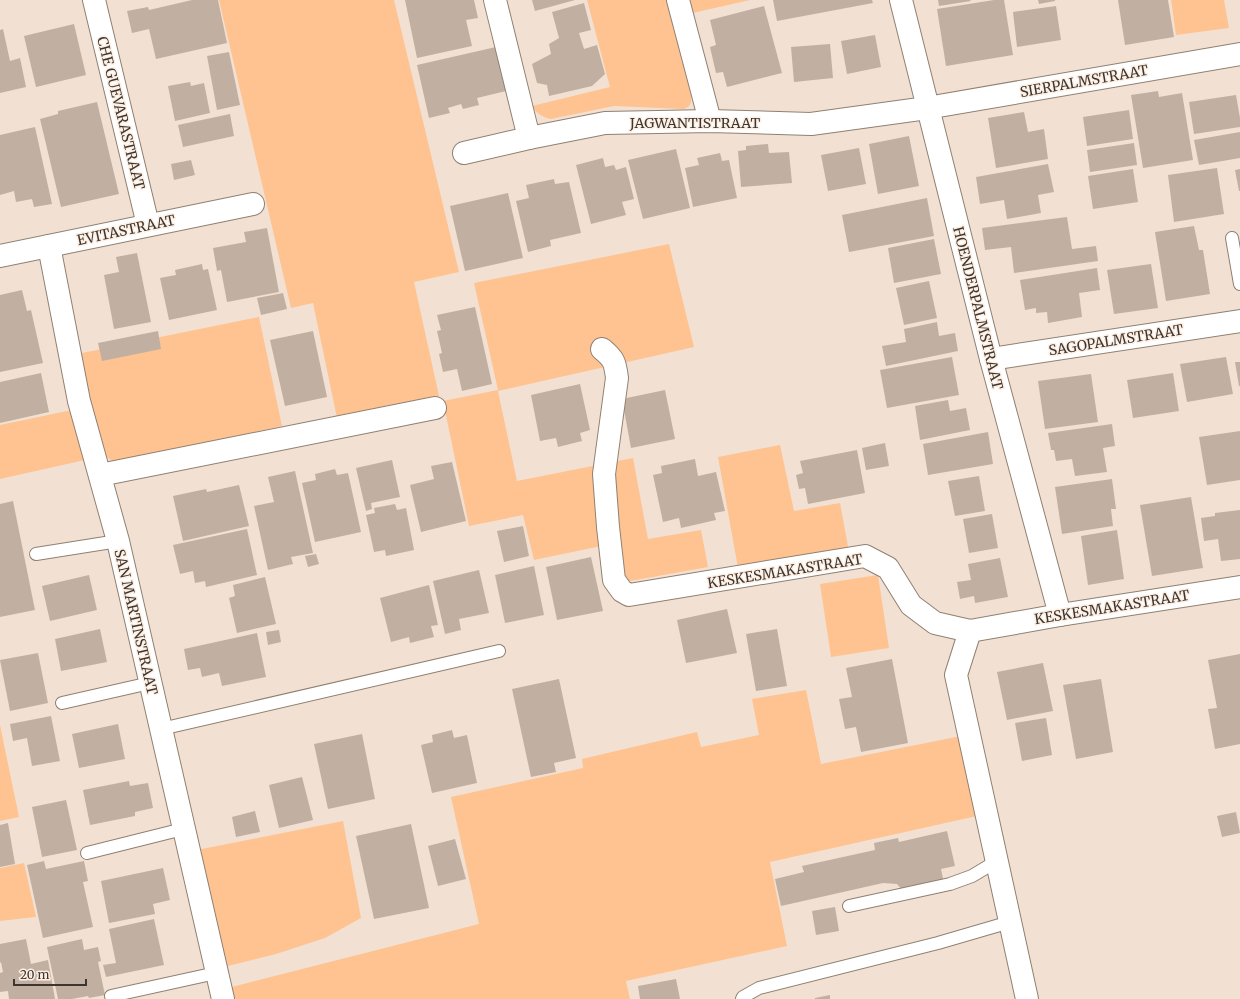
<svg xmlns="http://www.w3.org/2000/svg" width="1240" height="999" font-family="Merriweather,serif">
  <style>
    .green { fill: #fec391 }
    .building { fill: #c1b0a2 }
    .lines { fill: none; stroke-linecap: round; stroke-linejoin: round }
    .service-casing { stroke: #908072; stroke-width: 14 }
    .minor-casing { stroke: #908072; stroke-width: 24 }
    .service { stroke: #fff; stroke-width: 12 }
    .minor { stroke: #fff; stroke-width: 22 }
    .labels { text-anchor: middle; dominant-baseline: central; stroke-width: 3; stroke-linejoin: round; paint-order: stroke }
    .street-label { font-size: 14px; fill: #3d3630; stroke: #fdefe3 }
  </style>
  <rect width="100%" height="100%" fill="#f2e1d2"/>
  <g class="green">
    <path d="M219,0H394L459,272L414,282L439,396L337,418L313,303L291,308Z"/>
    <path d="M587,0H667L691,96C692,103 691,106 684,109L614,106L551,119C542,117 537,114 532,106L610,87Z"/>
    <path d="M680,0H750L684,15Z"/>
    <path d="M1171,0H1224L1229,28L1176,35Z"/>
    <path d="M669,244L694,347L498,391L517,481L633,458L648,539L701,530L708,567L619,583L611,544L534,560L523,515L469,526L443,401L498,390L474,283Z"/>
    <path d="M259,317L282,426L115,463L108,458L103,453L77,354Z"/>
    <path d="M72,410L80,446L85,460L0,479V425Z"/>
    <path d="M780,445L794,511L840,503L849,552L738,568L718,457Z"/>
    <path d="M878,575L889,648L831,657L820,584Z"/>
    <path d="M806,690L821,764L961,736L977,816L770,862L787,946L626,981L630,999H231L228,988L479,924L451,797L583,768L582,759L697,732L701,747L759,735L752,699Z"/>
    <path d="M0,725L19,817L0,821Z"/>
    <path d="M343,821L361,918L325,938L276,954L224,967L197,850Z"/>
    <path d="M24,863L36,917L0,921V868Z"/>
  </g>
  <g class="building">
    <path d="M192,0H218L227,43L156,59L149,29L132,33L127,11L148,7L149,10Z"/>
    <path d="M405,0H474L478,18L466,20L472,46L417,58Z"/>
    <path d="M532,0H575L535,11Z"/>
    <path d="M773,0H872L873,3L777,21Z"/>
    <path d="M938,0H970L971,1L939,6Z"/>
    <path d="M994,0H1004L1013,55L946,66L937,9Z"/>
    <path d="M1038,0H1055V1L1039,4Z"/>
    <path d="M1118,0H1168L1174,37L1125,45Z"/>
    <path d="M584,3L591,30L579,33L584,49L597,45L605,74L592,86L549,96L547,85L537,83L532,64L551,54L549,44L559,38L552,12Z"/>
    <path d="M764,6L782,73L727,87L723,72L716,73L710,47L716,45L710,20Z"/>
    <path d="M1056,6L1061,40L1017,47L1013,12Z"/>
    <path d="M74,24L86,75L36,87L24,36Z"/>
    <path d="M3,29L10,61L20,58L26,87L0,93V30Z"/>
    <path d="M875,35L881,67L847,74L841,41Z"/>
    <path d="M830,44L833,78L794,82L791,47Z"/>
    <path d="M496,47L506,91L477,98L479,105L463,109L461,104L448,108L450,113L429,118L417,65Z"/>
    <path d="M229,52L240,105L217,110L207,56Z"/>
    <path d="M190,82L191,86L204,83L210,113L175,121L168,86Z"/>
    <path d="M1158,91L1159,97L1182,93L1193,160L1143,168L1131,95Z"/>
    <path d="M1236,95L1240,118V127L1194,134L1189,102Z"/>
    <path d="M97,102L119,194L61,207L40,119L58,114V111Z"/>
    <path d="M1129,110L1133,139L1087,146L1083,117Z"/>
    <path d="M1024,112L1028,132L1044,129L1048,159L996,168L988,118Z"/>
    <path d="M230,114L234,136L183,147L178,125Z"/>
    <path d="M35,127L52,204L34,207L32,199L16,202L14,191L0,195V135Z"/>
    <path d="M1240,132V158L1199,165L1194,140Z"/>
    <path d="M909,136L919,186L878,194L869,144Z"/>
    <path d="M1134,143L1137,165L1090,172L1087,150Z"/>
    <path d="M768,144L769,153L789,152L792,183L741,187L738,151L746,150V146Z"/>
    <path d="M859,148L866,184L828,191L821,155Z"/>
    <path d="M676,149L690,208L643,219L628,160Z"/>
    <path d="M720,153L722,161L729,160L737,198L693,207L685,168L699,165L697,158Z"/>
    <path d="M603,158L605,167L614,165L616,170L626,167L634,199L622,202L626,215L591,224L576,165Z"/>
    <path d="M191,160L195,175L174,180L171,164Z"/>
    <path d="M1048,164L1054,192L1038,195L1041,213L1007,219L1004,200L980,204L976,177Z"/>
    <path d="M1217,168L1224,214L1174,222L1168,175Z"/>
    <path d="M1133,169L1138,202L1093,209L1088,176Z"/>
    <path d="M1240,169V191H1239L1235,170Z"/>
    <path d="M554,179L555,184L569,182L581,233L550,240L551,246L528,252L516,201L529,198L526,185Z"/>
    <path d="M508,193L523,258L465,271L450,206Z"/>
    <path d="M927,198L934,236L849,252L842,215Z"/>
    <path d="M1067,217L1072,249L1096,246L1098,261L1014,273L1011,247L985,250L982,228Z"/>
    <path d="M1194,226L1199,250H1203L1210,294L1166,301L1155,232Z"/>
    <path d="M267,228L279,292L227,302L221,270L217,271L213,248L246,242L244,232Z"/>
    <path d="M934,239L941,274L894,283L888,248Z"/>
    <path d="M137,253L151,322L114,329L104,275L119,272L116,257Z"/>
    <path d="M202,264L203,270L208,269L217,310L169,320L160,278L176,275L175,270Z"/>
    <path d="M1151,264L1158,308L1114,314L1107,270Z"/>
    <path d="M1097,268L1100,290L1079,293L1082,317L1048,323L1047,312L1036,313V308L1025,310L1020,280Z"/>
    <path d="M929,281L937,318L904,325L896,288Z"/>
    <path d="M22,290L27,311L31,310L43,363L0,372V295Z"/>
    <path d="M283,293L287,309L261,315L257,298Z"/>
    <path d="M475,307L492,384L462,391L457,369L443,372L439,354L442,353L437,331L441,330L437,315Z"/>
    <path d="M937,322L939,336L955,333L958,351L886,366L882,346L906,342L904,329Z"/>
    <path d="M158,331L161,349L102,361L98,343Z"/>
    <path d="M313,331L327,397L285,406L270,340Z"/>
    <path d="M952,357L959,395L887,408L880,370Z"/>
    <path d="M1226,357L1233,394L1187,402L1180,364Z"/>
    <path d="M1235,362H1240V386H1239Z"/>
    <path d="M41,373L49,412L0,423V382Z"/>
    <path d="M1173,373L1179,411L1133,418L1127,380Z"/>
    <path d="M1091,374L1098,422L1045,429L1038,381Z"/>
    <path d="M580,384L590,430L580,433L582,441L558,447L556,438L540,441L531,395Z"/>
    <path d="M665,390L675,439L631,448L622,399Z"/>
    <path d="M948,400L950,411L966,408L970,430L920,440L915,406Z"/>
    <path d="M1112,424L1115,446L1103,448L1107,472L1075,476L1072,459L1056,461L1054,450H1051L1048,433Z"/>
    <path d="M1240,431V480L1207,485L1199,437Z"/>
    <path d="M988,432L993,464L928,475L923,444Z"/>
    <path d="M885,443L889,466L866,470L862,448Z"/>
    <path d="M857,450L865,493L808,504L805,488L799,489L796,475L803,473L800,461Z"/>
    <path d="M695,459L698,476L716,472L725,511L714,513L716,520L681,528L679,518L663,522L653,475L662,473L661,466Z"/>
    <path d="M392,460L400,497L371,503L372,509L366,511L356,468Z"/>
    <path d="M452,462L466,521L421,532L410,485L434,479L431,466Z"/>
    <path d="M335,469L337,475L348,473L361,532L315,542L302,483L316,480L315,474Z"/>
    <path d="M295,471L313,553L291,557L293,564L268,570L254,506L274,502L268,477Z"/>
    <path d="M979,476L985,511L955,516L948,481Z"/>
    <path d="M1112,479L1116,509H1111L1113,526L1062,534L1055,487Z"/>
    <path d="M239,485L249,526L183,541L173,496L206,489L207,492Z"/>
    <path d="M1191,497L1203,568L1152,576L1140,505Z"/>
    <path d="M13,501L35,610L0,617V504Z"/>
    <path d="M395,504L397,510L406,508L414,550L386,556L385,550L374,552L366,515L375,513L374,508Z"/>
    <path d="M1240,510V559L1221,561L1218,539L1204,541L1201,518L1215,516V513Z"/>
    <path d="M992,514L998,548L969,553L963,519Z"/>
    <path d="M523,526L529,556L504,562L497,531Z"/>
    <path d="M247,529L257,575L206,587L205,581L195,583L193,571L180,574L173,545Z"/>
    <path d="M1117,530L1124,579L1088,585L1081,536Z"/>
    <path d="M316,554L319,564L308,567L305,556Z"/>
    <path d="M591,557L603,611L557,620L546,567Z"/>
    <path d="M1000,558L1008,597L975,603L974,596L960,599L957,582L971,580L968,564Z"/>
    <path d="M534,566L544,615L505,623L495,575Z"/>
    <path d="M479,570L489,613L459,619L461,630L445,634L433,581Z"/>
    <path d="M89,575L97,610L50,621L42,586Z"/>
    <path d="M265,577L276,624L237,633L229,598L235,596L233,585Z"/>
    <path d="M429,585L438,625L431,626L434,637L410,643L409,637L391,642L380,598Z"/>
    <path d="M727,609L737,653L686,663L677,620Z"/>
    <path d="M100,629L107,662L61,671L55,639Z"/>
    <path d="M777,629L787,686L756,691L746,634Z"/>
    <path d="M279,630L281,642L268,645L266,632Z"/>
    <path d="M257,633L266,677L222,686L219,673L202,677L200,668L188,670L184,649Z"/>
    <path d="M38,653L48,703L10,711L0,660Z"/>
    <path d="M1240,654V744L1215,749L1208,709L1217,708L1208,660Z"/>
    <path d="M892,659L908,743L861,752L856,727L845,729L839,699L852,697L846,668Z"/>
    <path d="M1043,663L1053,711L1007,720L997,672Z"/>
    <path d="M559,679L576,758L554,763L556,772L531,777L512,689Z"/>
    <path d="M1101,679L1113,752L1076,759L1063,685Z"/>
    <path d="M51,716L60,761L32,766L27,738L13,741L10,724Z"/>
    <path d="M1046,718L1052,755L1022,761L1015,723Z"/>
    <path d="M118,724L125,759L79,768L72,734Z"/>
    <path d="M452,730L454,738L467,735L477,783L432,793L421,745L433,742L432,735Z"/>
    <path d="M362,734L375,799L328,809L314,744Z"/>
    <path d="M302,777L313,820L279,828L269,785Z"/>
    <path d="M129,781L130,786L148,783L153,808L135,812V816L90,825L83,790Z"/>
    <path d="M66,800L77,850L42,857L32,807Z"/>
    <path d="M255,811L260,832L236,837L232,817Z"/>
    <path d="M1236,812L1240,833L1222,837L1217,816Z"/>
    <path d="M8,823L15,864L0,867V825Z"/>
    <path d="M411,824L429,908L374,919L356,836Z"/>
    <path d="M947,831L955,866L941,869L944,883L904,892L897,884L883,883L781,906L775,879L804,872L802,866L875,850L874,843L898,838L899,842Z"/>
    <path d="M455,839L466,879L438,886L428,846Z"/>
    <path d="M44,861L46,869L84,861L88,881L83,882L93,927L43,938L27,865Z"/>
    <path d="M163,868L170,900L153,904L155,914L109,923L101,881Z"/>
    <path d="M835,907L839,931L816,935L812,911Z"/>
    <path d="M154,919L164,965L106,977L103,965L116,963L109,929Z"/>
    <path d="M26,939L31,964L48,960L55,999H9L8,991L0,992V973L3,972L1,962L0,963V944Z"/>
    <path d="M82,939L84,950L98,947L101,961L98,962L105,995L89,998L88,996L72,999H58L47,947Z"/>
    <path d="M676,979L680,999H640L638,986Z"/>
    <path d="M830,995V999H815V998Z"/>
  </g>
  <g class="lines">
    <g class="service-casing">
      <g id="service">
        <path d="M1232,238L1240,284"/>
        <path d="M36,554L118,541"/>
        <path d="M62,703L150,683"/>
        <path d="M161,729L499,651"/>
        <path d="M87,853L183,829"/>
        <path d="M849,906L950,884L972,876L992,864L997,863"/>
        <path d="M111,996L216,973"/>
        <path d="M742,999L743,997L759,988L938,943L1010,922"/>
      </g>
    </g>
    <g class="minor-casing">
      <g id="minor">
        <path d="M94,0L148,225"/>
        <path d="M495,0L529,138"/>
        <path d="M678,0L710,121"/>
        <path d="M901,0L991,359L1060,615"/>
        <path d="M464,153L529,138L605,123L710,121L811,124L927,108L1240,54"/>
        <path d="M49,246L79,401L118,541L223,999"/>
        <path d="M0,256L253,204"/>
        <path d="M602,349C614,359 615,362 617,378L604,474L608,527L614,580L622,591L629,595L865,556L888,568L911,605L935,623L970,631L1060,615L1240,587"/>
        <path d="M991,359L1240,321"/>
        <path d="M100,475L435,408"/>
        <path d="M970,631L956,675L1027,999"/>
      </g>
    </g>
    <use href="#service" class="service"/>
    <use href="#minor" class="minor"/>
  </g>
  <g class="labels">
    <g class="street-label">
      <text transform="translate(1084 81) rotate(-10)">SIERPALMSTRAAT</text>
      <text transform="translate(121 113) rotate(76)">CHE GUEVARASTRAAT</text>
      <text x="695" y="123">JAGWANTISTRAAT</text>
      <text transform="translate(126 230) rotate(-12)">EVITASTRAAT</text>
      <text transform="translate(978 308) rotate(76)">HOENDERPALMSTRAAT</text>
      <text transform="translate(1116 340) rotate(-9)">SAGOPALMSTRAAT</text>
      <text transform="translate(785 571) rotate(-9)">KESKESMAKASTRAAT</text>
      <text transform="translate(1112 607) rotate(-9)">KESKESMAKASTRAAT</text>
      <text transform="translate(136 622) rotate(77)">SAN MARTINSTRAAT</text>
    </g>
  </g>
  <path d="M14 979v6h72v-6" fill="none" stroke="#3d3630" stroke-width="2"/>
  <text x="20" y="979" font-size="12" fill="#3d3630" stroke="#fdefe3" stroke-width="3" paint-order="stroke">20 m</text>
</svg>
